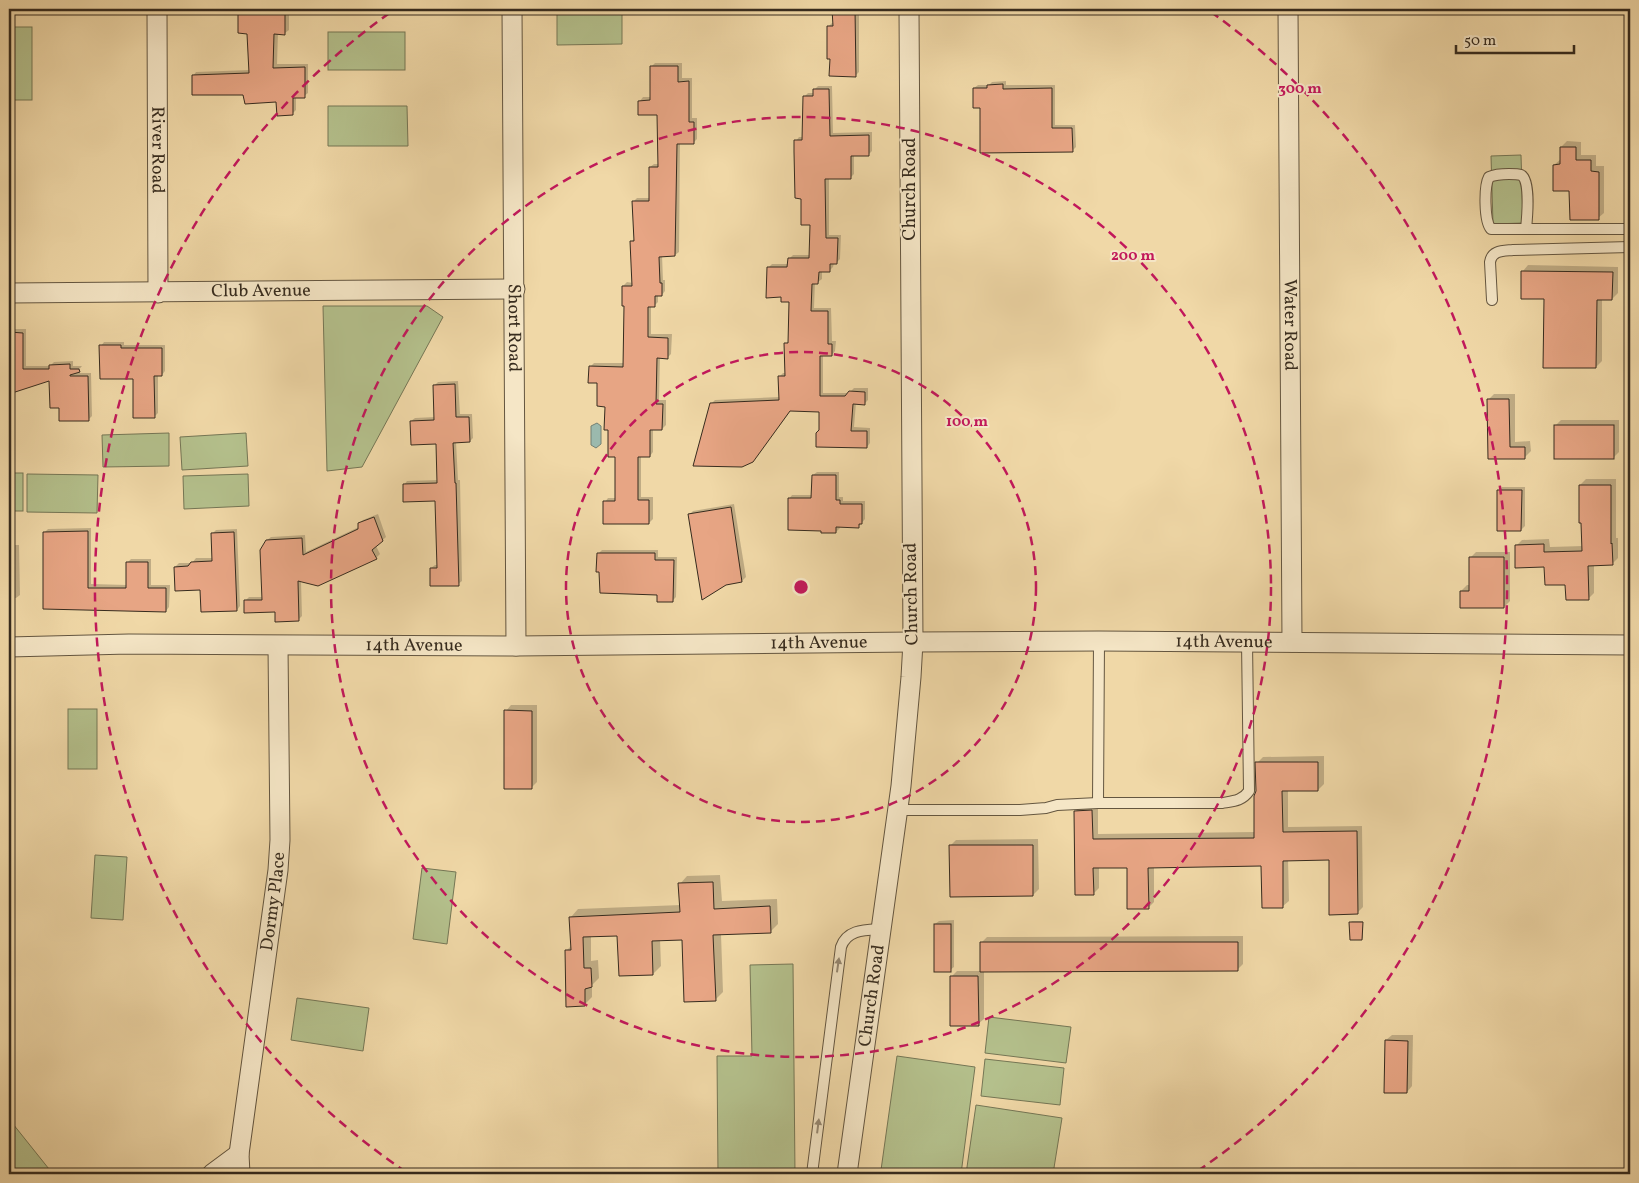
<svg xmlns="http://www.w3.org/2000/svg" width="1639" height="1183" font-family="Vollkorn,serif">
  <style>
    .green { fill: #b4c08c; stroke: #757655 }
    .water { fill: #9bb9ad; stroke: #738074 }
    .shadow { fill: #0003 }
    .building { fill: #e7a584; stroke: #362b1e }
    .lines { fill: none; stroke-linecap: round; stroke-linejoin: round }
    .service-casing { stroke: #645640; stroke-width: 12 }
    .minor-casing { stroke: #645640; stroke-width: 21 }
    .service { stroke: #f5e6c6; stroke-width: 10 }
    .minor { stroke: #f5e6c6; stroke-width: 19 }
    .oneway { fill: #968872 }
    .ring { fill: none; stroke: #c2185b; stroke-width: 2.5; stroke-dasharray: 9 6 }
    .labels { text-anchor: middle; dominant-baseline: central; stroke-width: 4; stroke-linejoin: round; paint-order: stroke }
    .street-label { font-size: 18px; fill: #362b1e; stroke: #f5e6c6 }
    .centre { fill: #c2185b; stroke: #f5e6c6; stroke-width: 2.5 }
    .ring-label { font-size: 15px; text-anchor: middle; font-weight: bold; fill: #c2185b; stroke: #f5e6c6; stroke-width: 4; stroke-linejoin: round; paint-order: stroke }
  </style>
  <rect width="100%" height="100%" fill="#f0d8a7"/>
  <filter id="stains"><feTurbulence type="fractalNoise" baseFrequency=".004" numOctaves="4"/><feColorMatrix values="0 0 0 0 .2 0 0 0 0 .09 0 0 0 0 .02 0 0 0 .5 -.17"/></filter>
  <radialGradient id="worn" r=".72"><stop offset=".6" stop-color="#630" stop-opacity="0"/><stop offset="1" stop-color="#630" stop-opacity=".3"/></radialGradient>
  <g class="green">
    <path d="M622,11V44L557,45V12Z"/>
    <rect x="9" y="27" width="23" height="73"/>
    <rect x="328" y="32" width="77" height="38"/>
    <path d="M328,106H407L408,146H328Z"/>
    <path d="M1521,155L1523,223L1493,224L1491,156Z"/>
    <path d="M323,306H427L443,317L362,467L327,471Z"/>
    <path d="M169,433V466L103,467L102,435Z"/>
    <path d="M246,433L248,466L182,470L180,437Z"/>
    <rect x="9" y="473" width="14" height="38"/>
    <path d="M27,474L98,475L97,513L27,512Z"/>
    <path d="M248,474L249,506L184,509L183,476Z"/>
    <rect x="68" y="709" width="29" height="60"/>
    <path d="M95,855L127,857L123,920L91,918Z"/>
    <path d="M422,868L456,872L447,944L413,939Z"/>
    <path d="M793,964L795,1174H718L717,1056H752L750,965Z"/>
    <path d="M297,998L369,1008L363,1051L291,1040Z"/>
    <path d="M989,1017L1071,1027L1066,1063L985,1053Z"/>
    <path d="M897,1056L975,1067L961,1174H913L881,1170Z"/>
    <path d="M985,1059L1064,1068L1060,1105L981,1096Z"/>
    <path d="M976,1105L1062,1118L1053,1174H966Z"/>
    <path d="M9,1119L53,1174H9Z"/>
  </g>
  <path class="water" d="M597,423L601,426V444L596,448L591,445V426Z"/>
  <g class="shadow">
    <path d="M239,9H289V30L285,33H278L277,64H308V93L304,96L296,97V110L292,114L277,100L244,94L193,76L196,72L250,70L249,32H239Z"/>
    <path d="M834,9H859V72L855,76L831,58L828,27L832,23H834Z"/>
    <path d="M655,63H682V78H692V118H697V139L693,143H680L679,252L675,255H662L663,280H665V291L662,295H658V302L654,306H651V334H672L671,354L668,357H660L659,400H666V425L662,429H653V452L650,456H641V497H653V519L649,523L605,502L608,498H617L616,456L606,406L599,382L590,367L594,363H624L625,305L623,286L627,282L633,283L631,242L635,238L633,202L637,198H651L650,167L654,164H659L658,114L640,101L643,97H652L651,67Z"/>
    <path d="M1006,81V85H1055V125H1075L1076,147L1072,151L981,107L974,88L978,85H989L992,82Z"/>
    <path d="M818,86H832L833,133L872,132V151L868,155H854V174L850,178H829V235H841L840,259L836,263H834L833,267L830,270L822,271V279L818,282H815L814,308H831L832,341H836L835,351L832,355H823V393H849L854,388H868V400L865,403H856L854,427L870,428V443L867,447L821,430V411L791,410L757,456L711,404L715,400L780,397L779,377L783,373H786V344L790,340V301L783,296L768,268L772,264H789V259L793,255H810L811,224L802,198L796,141L799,137H804V97L808,93H814V90Z"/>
    <path d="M1567,141L1581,142V155H1596V166H1604V213L1598,218L1571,190L1554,165L1561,159V147Z"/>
    <path d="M1528,265L1618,267V293L1612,299H1602V361L1596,367L1545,298L1523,271Z"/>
    <path d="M9,329H26V366H50L54,362L73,361V366H82L76,373H91L92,416L88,420L50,380L12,392V431L9,435Z"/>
    <path d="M104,342H124V345H165V371L162,375H158V413L154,417L134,378L101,346Z"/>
    <path d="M458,381L460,414H472L473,438L470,441L456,442L458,480H460L462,581L458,584L431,568L435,565H438L436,499L404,485L407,481L438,480L437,443L411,421L415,418L435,417L434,386L438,382Z"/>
    <path d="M1494,394H1515V442L1530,441L1531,451L1525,457L1489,458L1488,400Z"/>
    <path d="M1561,420H1619V452L1613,458L1555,426Z"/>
    <path d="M817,472H839V497H843V501H865V519L859,526H840V528L836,532L789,499L792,495H813V475Z"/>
    <path d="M1586,479H1616V538H1618V558L1612,564H1594V593L1588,599L1567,584L1546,566L1516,546L1522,540L1549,539L1550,547L1583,546L1580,485Z"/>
    <path d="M1502,487H1525V526L1521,530L1499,490Z"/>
    <path d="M734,504L746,577L742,581L726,583L689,515L693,511Z"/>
    <path d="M378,514L386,537L376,546L380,554L376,558L301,581L302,616L298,620L276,610L245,601L249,597H263L267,540L271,537L305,535L306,552L359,527V524L363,520Z"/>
    <path d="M91,528V584L127,585V563L131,559H151V585H170L169,607L166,611L45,608L44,533L48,529Z"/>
    <path d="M237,529L240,606L237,610L201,589L175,567L179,563H192L196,558H213L212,534L216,530Z"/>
    <path d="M9,545H19L20,595L16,598H9Z"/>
    <path d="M602,550H658V557H677L676,597L673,600L658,593L598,554Z"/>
    <path d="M1476,552H1510V601L1504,607L1461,591L1467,585H1470V558Z"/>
    <path d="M511,705H537V782L531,788L506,711Z"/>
    <path d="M1324,756V784L1318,790H1288V827L1362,826L1363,907L1357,913L1330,859H1288L1289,901L1283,906L1262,865L1154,866V902L1148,908L1128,867H1099V888L1093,894L1075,812L1081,806L1098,805V834L1255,832L1257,763L1263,757Z"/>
    <path d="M1038,839L1039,889L1033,895L950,846L956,840Z"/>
    <path d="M720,875L722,901L777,899L778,924L770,932L721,934L723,992L715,1000L683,938L660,939L661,966L653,974L619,935L591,936V961L598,960L599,978L592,985V997L584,1005L566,951L572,945L571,917L578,909L681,905L680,884L687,876Z"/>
    <path d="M954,920V967L950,970L935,924L939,921Z"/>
    <path d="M1352,921H1363V938L1362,939L1351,922Z"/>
    <path d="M1243,936V964L1237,970H984V1019L978,1024L951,977L957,971H981V943L987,937Z"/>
    <path d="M1392,1035H1413L1412,1086L1407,1092L1386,1040Z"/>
  </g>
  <g class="building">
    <path d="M238,9H271V11H285V35L274,34L273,68L305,67V98H293V115L277,116L276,102L245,104L243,95H192V75L249,73L247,34L238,33Z"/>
    <path d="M832,9H855L856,77L829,76L830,59H827V26H833Z"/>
    <path d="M650,66H678V82L689,81V122H694V144H677L675,256L659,257L660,283H662V296H655V307H648V337L668,338V359L657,358L656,404H663L662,430H650V457H638V500H649V524H603V501H615V457H608V430H604L605,407L597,406V383H588L589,366L623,367L624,306H622V286H632L630,241H634L632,201H649V167H658L657,115H638V101L650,100Z"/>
    <path d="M1003,84V89L1052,88V128H1072L1073,152L980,153V108H973V88H987V85Z"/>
    <path d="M813,89H829L830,136L869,135V156H851V179H825L826,238H838L837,264H830V272H819L818,284H812L811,311H828V344H832V356H820V396H845L849,391L865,392V405L853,404L851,431H867V448L816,447V433L819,430V412L790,411L753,462L742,467L693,466L710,403L779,400L778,376H785L784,343H788L789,302H781V297L766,298L767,267H787L788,258H809L810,225H801V199L795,198L794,152V140H802L803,96H813Z"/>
    <path d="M1560,147H1576V160H1591V171L1599,172V220H1570L1569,191H1553V165L1560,164Z"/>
    <path d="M1521,271L1613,272L1612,300H1597L1596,368H1543L1544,299H1521Z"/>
    <path d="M9,332L23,333V369H49V365L70,364V369H79L80,372L70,375V376H88L89,421H59V408H50L49,381L9,394Z"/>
    <path d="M99,345H121V348H162V376H154L155,418H133V379H100Z"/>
    <path d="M455,384L456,417H469L470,442L453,443L455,483H456L459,586H430V568H437L435,501L403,502V484L437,483L436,444L411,445L410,421L434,420L433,385Z"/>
    <path d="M1487,399H1509L1510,447H1525V459H1488Z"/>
    <rect x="1554" y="425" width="60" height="34"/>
    <path d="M812,475H836V500H840V504H862V524H859V528L836,527V533H821V531L788,530V498H811Z"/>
    <path d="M1579,485H1611V544L1612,543L1613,565L1588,566L1589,600H1566L1565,585H1545L1544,567L1515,568V545L1544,544V552L1582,551L1581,523H1579Z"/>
    <path d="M1497,490H1522L1521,531H1497Z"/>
    <path d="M731,507L742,582L726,585L702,600L688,514Z"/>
    <path d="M374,517L383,541L372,550L377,559L318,586L298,581L299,621L275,622V612L244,613V600H262L260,550L266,540L302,538L303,555L358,529V523Z"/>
    <path d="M88,531V588H126V562H148V588H166V612L43,609V532Z"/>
    <path d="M234,532L237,611L201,612L200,590L175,591L174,567L188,566L191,562L212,561L211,533Z"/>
    <path d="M597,553H655V560H674L673,602H657V595L600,593L599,572H596Z"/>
    <path d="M1469,557H1504V608H1460V591H1469Z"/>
    <path d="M504,710L532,711V789H504Z"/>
    <path d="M1255,762H1318V791H1282L1283,832L1357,831L1358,914L1329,915V860L1283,861V908H1262L1261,866L1148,868L1149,909H1127V868H1093L1094,895H1075L1074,811L1092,810L1093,839L1254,838V796L1256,791Z"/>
    <path d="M949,845H1033V896L950,897Z"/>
    <path d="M713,882L714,909L770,906L771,933L713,935L716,1001L684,1002L682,940L652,941L653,975L619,976L617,936L583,937L584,968H591L592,987L585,989V1006L566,1007L565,950H571L569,917L680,912L678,883Z"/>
    <path d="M1349,922H1363L1362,940H1350Z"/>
    <rect x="934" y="924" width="17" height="48"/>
    <path d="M980,942H1238V971L980,972Z"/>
    <path d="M950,976H978L979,1026H950Z"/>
    <path d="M1385,1040L1408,1041L1407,1093H1384Z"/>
  </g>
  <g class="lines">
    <g class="service-casing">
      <g id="service">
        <path d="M1526,229C1527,219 1531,180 1521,175C1518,174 1512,174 1509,174C1502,174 1496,174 1489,177C1484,186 1484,221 1491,229H1630"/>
        <path d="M1492,300L1490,262C1492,250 1503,251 1513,250L1630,247"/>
        <path d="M1098,803L1099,641"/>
        <path d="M897,810H1020L1046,808L1057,805L1098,803H1222C1234,801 1242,801 1249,791L1247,642"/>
        <path d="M812,1174L841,947C847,929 866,930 882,929"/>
      </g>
    </g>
    <g class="minor-casing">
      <g id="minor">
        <path id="s1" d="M157,9L158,293"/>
        <path id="s2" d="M512,9L516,646"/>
        <path id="s3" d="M1288,9L1292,642"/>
        <path id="s4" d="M9,293L515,289"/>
        <path id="s5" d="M9,647L129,644L516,646L913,642L1099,641L1630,645"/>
        <path d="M212,1174L239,1154"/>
        <path id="s6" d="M240,1174L239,1154L278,870L280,840L278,646"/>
        <path id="s7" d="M847,1174L901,786L911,677L913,642L909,9"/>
      </g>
    </g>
    <use href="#service" class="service"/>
    <use href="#minor" class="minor"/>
  </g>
  <defs><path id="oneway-solid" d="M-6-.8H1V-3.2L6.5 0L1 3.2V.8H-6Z" transform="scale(1.25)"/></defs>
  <g class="oneway">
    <use href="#oneway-solid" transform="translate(838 965) rotate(-82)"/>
    <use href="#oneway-solid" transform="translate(818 1126) rotate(-83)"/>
  </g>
  <g class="ring">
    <circle cx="801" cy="587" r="235"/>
    <circle cx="801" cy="587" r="470"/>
    <path d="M406 1172A706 706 0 0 1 391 12M1211 12A706 706 0 0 1 1196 1172"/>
  </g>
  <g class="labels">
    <g class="street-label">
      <text stroke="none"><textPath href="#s1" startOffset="141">River Road</textPath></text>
      <text transform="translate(910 189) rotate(-90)">Church Road</text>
      <text stroke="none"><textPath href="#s4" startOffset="252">Club Avenue</textPath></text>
      <text stroke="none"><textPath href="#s3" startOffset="316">Water Road</textPath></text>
      <text stroke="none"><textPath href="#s2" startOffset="319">Short Road</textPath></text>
      <text transform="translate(912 594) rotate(-91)">Church Road</text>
      <text stroke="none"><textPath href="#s5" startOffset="1215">14th Avenue</textPath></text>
      <text stroke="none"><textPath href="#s5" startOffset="810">14th Avenue</textPath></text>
      <text stroke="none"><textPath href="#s5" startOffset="405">14th Avenue</textPath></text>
      <text stroke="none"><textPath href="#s6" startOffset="275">Dormy Place</textPath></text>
      <text stroke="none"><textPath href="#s7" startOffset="180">Church Road</textPath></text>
    </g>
  </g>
  <circle cx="801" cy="587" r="8" class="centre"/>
  <g class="ring-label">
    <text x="1300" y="93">300 m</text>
    <text x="1133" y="260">200 m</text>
    <text x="967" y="426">100 m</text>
  </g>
  <rect width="1639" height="1183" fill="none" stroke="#f0d8a7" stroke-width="30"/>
  <rect x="10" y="10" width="1619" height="1163" fill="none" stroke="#362b1e" stroke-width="2.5"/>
  <rect x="15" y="15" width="1609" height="1153" fill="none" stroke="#362b1e"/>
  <path d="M1456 45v8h118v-8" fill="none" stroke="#362b1e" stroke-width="2.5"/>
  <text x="1464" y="45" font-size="15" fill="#362b1e" stroke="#f5e6c6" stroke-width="4" paint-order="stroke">50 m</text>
  <rect width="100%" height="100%" filter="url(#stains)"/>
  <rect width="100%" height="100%" fill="url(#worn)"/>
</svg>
